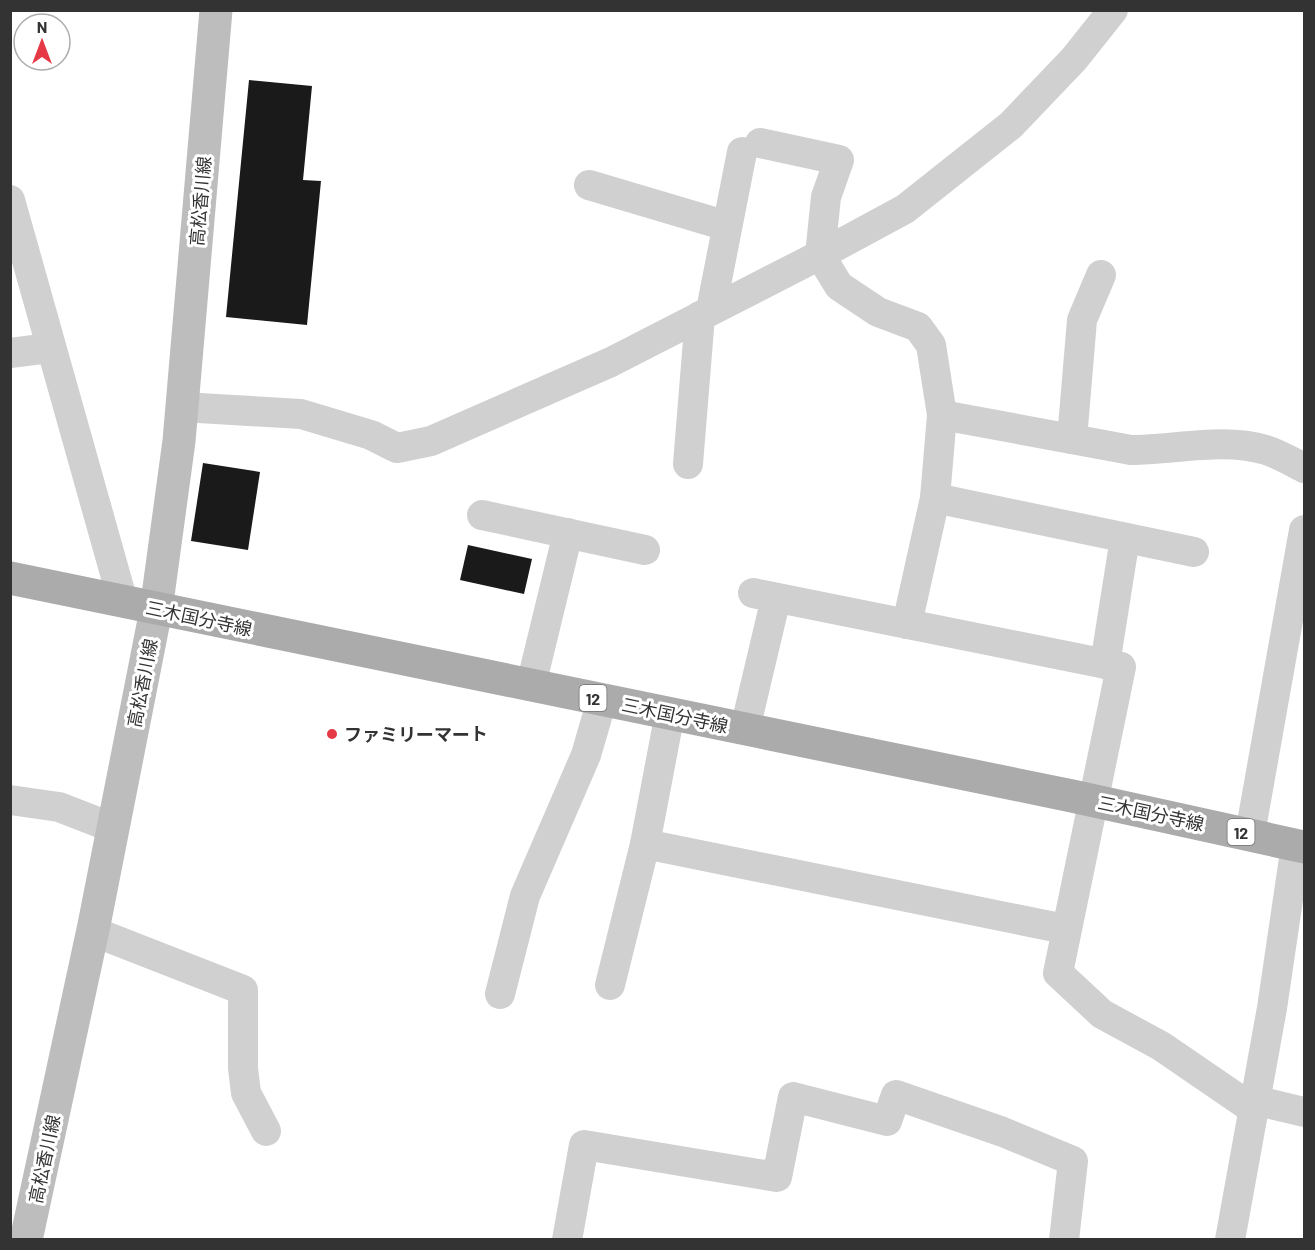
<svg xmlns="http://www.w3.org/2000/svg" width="1315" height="1250" font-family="Barlow,'Noto Sans JP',sans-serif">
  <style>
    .building { fill: #1a1a1a }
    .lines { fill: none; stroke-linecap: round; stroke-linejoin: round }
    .street { stroke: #d0d0d0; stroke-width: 30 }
    .secondary { stroke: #bdbdbd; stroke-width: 33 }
    .primary { stroke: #ababab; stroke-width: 33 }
    .poi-dot { fill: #e63946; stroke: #fff; stroke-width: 2 }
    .labels { text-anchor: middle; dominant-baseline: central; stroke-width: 6; stroke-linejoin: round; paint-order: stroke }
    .shield { fill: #fff; stroke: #707070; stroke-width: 1.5 }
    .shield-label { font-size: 16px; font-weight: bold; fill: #333 }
    .street-label { font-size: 18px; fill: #333; stroke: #fff }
    .poi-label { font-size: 18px; font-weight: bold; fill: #333; stroke: #fff; text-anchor: start }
  </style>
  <rect width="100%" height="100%" fill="#fff"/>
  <g class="building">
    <path d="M249,80L312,86L303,180L321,181L307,325L226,317Z"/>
    <path d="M203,463L260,472L248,550L191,541Z"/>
    <path d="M468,545L532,559L524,594L460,580Z"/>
  </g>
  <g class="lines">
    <g class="street">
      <path d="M760,143L839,160L826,197L820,255L839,286L878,312L918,327L931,345L942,415L935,498L907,624"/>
      <path d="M589,185L727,226"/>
      <path d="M10,200L123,602"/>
      <path d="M711,310L742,152"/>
      <path d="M10,353L50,348"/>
      <path d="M182,407L301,414L371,435L397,448L431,441L611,362L820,255L905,209L1011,125L1074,59L1113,10"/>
      <path d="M942,415L1131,450C1175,450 1223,437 1266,450C1279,454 1292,462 1304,468"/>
      <path d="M1072,439L1082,320L1101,275"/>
      <path d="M688,464L700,316"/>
      <path d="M935,498L1194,552"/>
      <path d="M482,515L645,550"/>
      <path d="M753,593L1121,667L1058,973L1102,1014L1161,1046L1253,1109"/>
      <path d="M1105,664L1125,538"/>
      <path d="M531,685L568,533"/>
      <path d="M745,729L776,598"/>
      <path d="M10,800L59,807L113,828"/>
      <path d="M1250,834L1304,530"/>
      <path d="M645,844L1065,929"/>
      <path d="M92,931L243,990V1068L246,1093L266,1131"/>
      <path d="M610,985L645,844L670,713"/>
      <path d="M500,994L525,896L586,755L602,700"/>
      <path d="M1254,1100L1304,1112"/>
      <path d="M567,1240L584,1145L777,1177L793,1097L887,1121L896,1095L1003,1132L1073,1161L1064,1240"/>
      <path d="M1230,1240L1272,1008L1296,845"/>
    </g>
    <path class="secondary" d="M26,1240L94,925L156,610L179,441L216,10"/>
    <path class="primary" d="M10,578L1072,796L1304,847"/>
  </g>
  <circle class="poi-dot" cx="332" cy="734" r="6"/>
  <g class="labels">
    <g class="shield">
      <rect x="579.5" y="685" width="27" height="26" rx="4.5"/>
      <rect x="1227.5" y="819" width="27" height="26" rx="4.5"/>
    </g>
    <g class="shield-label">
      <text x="593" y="698">12</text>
      <text x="1241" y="832">12</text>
    </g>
    <g class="street-label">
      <text transform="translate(200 201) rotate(-85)">高松香川線</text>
      <text transform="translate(199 618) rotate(12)">三木国分寺線</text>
      <text transform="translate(142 683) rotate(-79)">高松香川線</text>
      <text transform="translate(675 715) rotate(12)">三木国分寺線</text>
      <text transform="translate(1151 813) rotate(12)">三木国分寺線</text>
      <text transform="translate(44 1159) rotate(-78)">高松香川線</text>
    </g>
    <g class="poi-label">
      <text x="344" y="734">ファミリーマート</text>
    </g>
  </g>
  <rect width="1315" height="1250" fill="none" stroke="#333333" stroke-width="24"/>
  <g transform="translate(42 42)"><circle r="28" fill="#ffffff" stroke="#adadad" stroke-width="1.5"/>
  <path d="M0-4.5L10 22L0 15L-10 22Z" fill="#e63946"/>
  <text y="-9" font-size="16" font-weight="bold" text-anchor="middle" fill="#333333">N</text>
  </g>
</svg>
